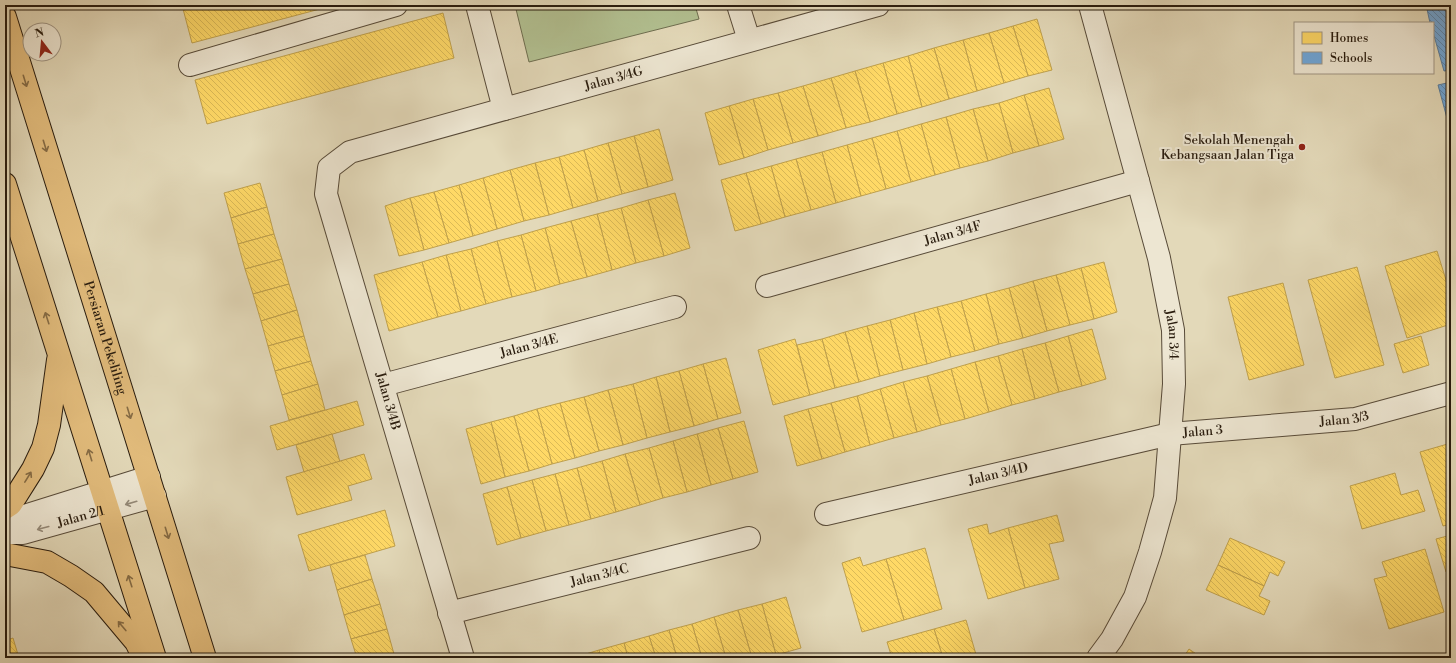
<svg xmlns="http://www.w3.org/2000/svg" width="1456" height="663" font-family="'Libre Bodoni',serif">
  <style>
    .park { fill: #b2c091; stroke: #6e6e50 }
    .homes { fill: url(#homes-back-hatch); stroke: #bfa04c }
    .schools { fill: url(#schools-back-hatch); stroke: #5a7e9e }
    .lines { fill: none; stroke-linecap: round; stroke-linejoin: round }
    .minor-casing { stroke: #584b39; stroke-width: 24 }
    .major-casing { stroke: #291c0e; stroke-width: 24 }
    .minor { stroke: #ede6d2; stroke-width: 22 }
    .major { stroke: #e2bc7c; stroke-width: 22 }
    .oneway { stroke: #866c45 }
    .oneway2 { stroke: #958b7a }
    .poi-dot { fill: #8f2418; stroke: #ede6d2; stroke-width: 1.5 }
    .labels { text-anchor: middle; dominant-baseline: central; stroke-width: 4; stroke-linejoin: round; paint-order: stroke }
    .street-label { font-size: 13px; fill: #291c0e; stroke: #ede6d2 }
    .poi-label { font-size: 13px; fill: #291c0e; stroke: #ede6d2; text-anchor: end }
  </style>
  <defs>
    <pattern id="homes-back-hatch" width="6" height="6" patternUnits="userSpaceOnUse"><rect width="6" height="6" fill="#ffd966"/><path d="M-1 5l2 2M0 0l6 6M5-1l2 2" fill="none" stroke="#dbba57"/></pattern>
    <pattern id="schools-back-hatch" width="6" height="6" patternUnits="userSpaceOnUse"><rect width="6" height="6" fill="#6fa8dc"/><path d="M-1 5l2 2M0 0l6 6M5-1l2 2" fill="none" stroke="#5b88b1"/></pattern>
  </defs>
  <rect width="100%" height="100%" fill="#e3d9b9"/>
  <filter id="stains"><feTurbulence type="fractalNoise" baseFrequency=".005" numOctaves="4"/><feColorMatrix values="0 0 0 0 .2 0 0 0 0 .09 0 0 0 0 .02 0 0 0 .5 -.17"/></filter>
  <radialGradient id="worn" r=".72"><stop offset=".6" stop-color="#630" stop-opacity="0"/><stop offset="1" stop-color="#630" stop-opacity=".3"/></radialGradient>
  <path class="park" d="M515,5H695L699,19L529,62Z"/>
  <g class="homes">
    <path d="M182,5H335L192,43Z"/>
    <path d="M443,13L454,58L207,124L195,80Z"/>
    <path d="M1037,19L1052,70L1028,76L1013,26Z"/>
    <path d="M1013,26L1028,76L1004,83L989,33Z"/>
    <path d="M989,33L1004,83L977,91L963,40Z"/>
    <path d="M963,40L977,91L949,99L934,48Z"/>
    <path d="M934,48L949,99L922,107L908,56Z"/>
    <path d="M908,56L922,107L897,114L883,63Z"/>
    <path d="M883,63L897,114L870,122L855,71Z"/>
    <path d="M855,71L870,122L846,128L831,78Z"/>
    <path d="M831,78L846,128L818,136L803,86Z"/>
    <path d="M803,86L818,136L793,143L778,93Z"/>
    <path d="M1049,88L1064,139L1039,146L1024,95Z"/>
    <path d="M778,93L793,143L768,150L753,99Z"/>
    <path d="M1024,95L1039,146L1013,153L999,103Z"/>
    <path d="M753,99L768,150L744,158L729,106Z"/>
    <path d="M999,103L1013,153L988,161L973,109Z"/>
    <path d="M729,106L744,158L719,165L705,113Z"/>
    <path d="M973,109L988,161L960,168L946,117Z"/>
    <path d="M946,117L960,168L935,175L921,124Z"/>
    <path d="M921,124L935,175L911,182L897,131Z"/>
    <path d="M659,129L673,180L648,187L634,136Z"/>
    <path d="M897,131L911,182L886,189L872,138Z"/>
    <path d="M634,136L648,187L622,194L608,143Z"/>
    <path d="M872,138L886,189L861,196L847,145Z"/>
    <path d="M608,143L622,194L598,201L584,150Z"/>
    <path d="M847,145L861,196L836,203L822,152Z"/>
    <path d="M584,150L598,201L573,208L559,157Z"/>
    <path d="M822,152L836,203L811,210L796,159Z"/>
    <path d="M559,157L573,208L549,215L535,163Z"/>
    <path d="M796,159L811,210L785,217L771,166Z"/>
    <path d="M535,163L549,215L524,221L510,170Z"/>
    <path d="M771,166L785,217L761,224L746,173Z"/>
    <path d="M510,170L524,221L497,229L483,178Z"/>
    <path d="M746,173L761,224L735,231L721,180Z"/>
    <path d="M483,178L497,229L473,236L459,185Z"/>
    <path d="M260,183L267,207L231,218L224,193Z"/>
    <path d="M459,185L473,236L449,243L434,192Z"/>
    <path d="M434,192L449,243L424,250L410,198Z"/>
    <path d="M675,193L690,248L664,256L648,200Z"/>
    <path d="M410,198L424,250L399,256L385,206Z"/>
    <path d="M648,200L664,256L636,263L621,208Z"/>
    <path d="M267,207L274,234L238,244L231,218Z"/>
    <path d="M621,208L636,263L612,270L597,214Z"/>
    <path d="M597,214L612,270L587,277L571,221Z"/>
    <path d="M571,221L587,277L560,284L545,228Z"/>
    <path d="M545,228L560,284L536,291L521,235Z"/>
    <path d="M274,234L282,259L245,269L238,244Z"/>
    <path d="M521,235L536,291L512,297L497,241Z"/>
    <path d="M497,241L512,297L486,304L471,249Z"/>
    <path d="M471,249L486,304L461,311L446,255Z"/>
    <path d="M1437,251L1451,296V324L1407,338L1385,266Z"/>
    <path d="M446,255L461,311L438,317L422,262Z"/>
    <path d="M282,259L289,284L253,294L245,269Z"/>
    <path d="M422,262L438,317L389,331L374,275Z"/>
    <path d="M1104,262L1117,312L1094,319L1081,268Z"/>
    <path d="M1357,267L1384,365L1335,378L1308,280Z"/>
    <path d="M1081,268L1094,319L1070,325L1056,275Z"/>
    <path d="M1056,275L1070,325L1047,331L1033,281Z"/>
    <path d="M1033,281L1047,331L1023,338L1009,288Z"/>
    <path d="M1283,283L1304,365L1249,380L1228,297Z"/>
    <path d="M289,284L297,310L261,321L253,294Z"/>
    <path d="M1009,288L1023,338L999,344L986,294Z"/>
    <path d="M986,294L999,344L975,351L961,301Z"/>
    <path d="M961,301L975,351L951,357L937,307Z"/>
    <path d="M937,307L951,357L927,364L914,313Z"/>
    <path d="M297,310L304,336L268,346L261,321Z"/>
    <path d="M914,313L927,364L903,370L890,320Z"/>
    <path d="M890,320L903,370L880,376L867,326Z"/>
    <path d="M867,326L880,376L859,382L845,332Z"/>
    <path d="M1092,329L1106,379L1082,386L1068,336Z"/>
    <path d="M845,332L859,382L835,388L822,339Z"/>
    <path d="M304,336L311,361L275,371L268,346Z"/>
    <path d="M1068,336L1082,386L1059,392L1045,343Z"/>
    <path d="M1421,336L1429,365L1403,373L1394,344Z"/>
    <path d="M795,339L810,395L773,405L758,350Z"/>
    <path d="M822,339L835,388L810,395L797,345Z"/>
    <path d="M1045,343L1059,392L1035,399L1022,349Z"/>
    <path d="M1022,349L1035,399L1012,405L998,356Z"/>
    <path d="M998,356L1012,405L989,412L975,362Z"/>
    <path d="M726,358L741,413L718,419L703,364Z"/>
    <path d="M311,361L318,384L282,395L275,371Z"/>
    <path d="M975,362L989,412L965,419L951,369Z"/>
    <path d="M703,364L718,419L694,426L679,371Z"/>
    <path d="M951,369L965,419L941,425L927,376Z"/>
    <path d="M679,371L694,426L670,432L656,377Z"/>
    <path d="M927,376L941,425L917,432L903,382Z"/>
    <path d="M656,377L670,432L647,438L633,384Z"/>
    <path d="M903,382L917,432L894,438L880,389Z"/>
    <path d="M318,384L325,410L289,420L282,395Z"/>
    <path d="M633,384L647,438L623,445L608,390Z"/>
    <path d="M880,389L894,438L870,445L857,396Z"/>
    <path d="M608,390L623,445L599,451L584,397Z"/>
    <path d="M857,396L870,445L845,452L831,403Z"/>
    <path d="M584,397L599,451L575,458L560,403Z"/>
    <path d="M357,401L364,425L277,450L270,426Z"/>
    <path d="M560,403L575,458L552,464L537,409Z"/>
    <path d="M831,403L845,452L822,459L808,409Z"/>
    <path d="M537,409L552,464L529,471L514,416Z"/>
    <path d="M808,409L822,459L797,466L784,416Z"/>
    <path d="M514,416L529,471L505,477L491,422Z"/>
    <path d="M744,421L758,472L733,479L718,428Z"/>
    <path d="M491,422L505,477L481,484L466,429Z"/>
    <path d="M718,428L733,479L711,485L697,434Z"/>
    <path d="M332,434L340,462L304,472L296,445Z"/>
    <path d="M697,434L711,485L687,492L673,441Z"/>
    <path d="M673,441L687,492L663,498L649,448Z"/>
    <path d="M1451,443V524L1443,526L1420,452Z"/>
    <path d="M649,448L663,498L640,505L625,454Z"/>
    <path d="M364,454L372,479L348,486L352,500L297,515L286,477Z"/>
    <path d="M625,454L640,505L616,512L602,461Z"/>
    <path d="M602,461L616,512L591,519L577,468Z"/>
    <path d="M577,468L591,519L569,525L555,474Z"/>
    <path d="M1395,473L1401,495L1418,490L1425,511L1362,529L1350,486Z"/>
    <path d="M555,474L569,525L546,531L532,480Z"/>
    <path d="M532,480L546,531L521,538L507,487Z"/>
    <path d="M507,487L521,538L497,545L483,494Z"/>
    <path d="M385,510L395,546L309,571L298,535Z"/>
    <path d="M1057,515L1064,541L1049,544L1059,579L1025,588L1008,528Z"/>
    <path d="M987,524L989,534L1008,528L1025,588L988,599L968,529Z"/>
    <path d="M1451,535V571L1446,572L1436,539Z"/>
    <path d="M1230,538L1285,562L1278,576L1270,572L1264,586L1218,565Z"/>
    <path d="M925,548L942,609L904,620L886,559Z"/>
    <path d="M1425,549L1444,612L1389,629L1374,579L1387,576L1382,562Z"/>
    <path d="M365,555L372,579L337,590L330,565Z"/>
    <path d="M860,557L863,566L886,559L904,620L862,632L842,563Z"/>
    <path d="M1218,565L1264,586L1259,596L1270,601L1264,615L1206,590Z"/>
    <path d="M372,579L380,604L344,615L337,590Z"/>
    <path d="M786,597L801,648L776,655L762,604Z"/>
    <path d="M380,604L387,629L351,639L344,615Z"/>
    <path d="M762,604L776,655L765,658H752L738,610Z"/>
    <path d="M738,610L752,658H726L714,617Z"/>
    <path d="M714,617L726,658H702L692,624Z"/>
    <path d="M966,620L977,658H943L934,629Z"/>
    <path d="M692,624L702,658H677L669,630Z"/>
    <path d="M387,629L394,654L378,658H357L351,639Z"/>
    <path d="M934,629L943,658H892L887,642Z"/>
    <path d="M669,630L677,658H656L649,636Z"/>
    <path d="M649,636L656,658H628L624,643Z"/>
    <path d="M13,638L19,658H5V641Z"/>
    <path d="M624,643L628,658H601L599,650Z"/>
    <path d="M1189,649L1202,658H1183Z"/>
    <path d="M599,650L601,658H576V657Z"/>
    <path d="M394,654L395,658H378Z"/>
  </g>
  <g class="schools">
    <path d="M1442,5H1451V70L1444,71L1433,32V23H1430L1427,9Z"/>
    <path d="M1451,82V133L1438,85Z"/>
  </g>
  <g class="lines">
    <g class="minor-casing">
      <g id="minor">
        <path d="M477,5L504,109"/>
        <path d="M738,5L749,40"/>
        <path id="s1" d="M1090,5L1159,258L1173,330L1174,384L1165,498L1150,552L1135,597L1112,639L1098,658"/>
        <path d="M190,65L396,5"/>
        <path id="s2" d="M767,286L1138,181"/>
        <path id="s3" d="M383,385L675,307"/>
        <path id="s4" d="M826,514L1170,434L1355,419L1451,393"/>
        <path d="M5,527L18,518L149,477"/>
        <path id="s5" d="M5,533H23L155,496"/>
        <path id="s6" d="M449,613L749,538"/>
        <path id="s7" d="M463,658L326,194L329,168L350,152L878,5"/>
      </g>
    </g>
    <g class="major-casing">
      <g id="major">
        <path id="s8" d="M5,17L205,658"/>
        <path d="M5,184L155,658"/>
        <path d="M5,508L11,504L33,469L43,448L49,425L58,360"/>
        <path d="M5,554L47,562L71,576L94,592L136,642L144,658"/>
      </g>
    </g>
    <use href="#minor" class="minor"/>
    <use href="#major" class="major"/>
  </g>
  <defs><path id="oneway-shaft" d="M-6 0H5M1.5-3L5.5 0L1.5 3" fill="none" stroke-width="1.6" stroke-linecap="round" stroke-linejoin="round"/></defs>
  <g class="oneway">
    <use href="#oneway-shaft" transform="translate(25 81) rotate(73)"/>
    <use href="#oneway-shaft" transform="translate(45 146) rotate(73)"/>
    <use href="#oneway-shaft" transform="translate(47 318) rotate(-108)"/>
    <use href="#oneway-shaft" transform="translate(129 413) rotate(73)"/>
    <use href="#oneway-shaft" transform="translate(90 455) rotate(-107)"/>
    <use href="#oneway-shaft" transform="translate(28 477) rotate(-58)"/>
    <use href="#oneway-shaft" transform="translate(167 533) rotate(73)"/>
    <use href="#oneway-shaft" transform="translate(130 581) rotate(-108)"/>
    <use href="#oneway-shaft" transform="translate(122 626) rotate(-130)"/>
  </g>
  <g class="oneway2">
    <use href="#oneway-shaft" transform="translate(131 503) rotate(164)"/>
    <use href="#oneway-shaft" transform="translate(43 528) rotate(165)"/>
  </g>
  <circle class="poi-dot" cx="1302" cy="147" r="4"/>
  <g class="labels">
    <g class="street-label">
      <text stroke="none"><textPath href="#s7" startOffset="810">Jalan 3/4G</textPath></text>
      <text stroke="none"><textPath href="#s2" startOffset="193">Jalan 3/4F</textPath></text>
      <text stroke="none"><textPath href="#s1" startOffset="340">Jalan 3/4</textPath></text>
      <text stroke="none"><textPath href="#s8" startOffset="336">Persiaran Pekeliling</textPath></text>
      <text stroke="none"><textPath href="#s3" startOffset="151">Jalan 3/4E</textPath></text>
      <text transform="translate(388 401) rotate(74)">Jalan 3/4B</text>
      <text stroke="none"><textPath href="#s4" startOffset="528">Jalan 3/3</textPath></text>
      <text stroke="none"><textPath href="#s4" startOffset="386">Jalan 3</textPath></text>
      <text stroke="none"><textPath href="#s4" startOffset="177">Jalan 3/4D</textPath></text>
      <text stroke="none"><textPath href="#s5" startOffset="78">Jalan 2/1</textPath></text>
      <text stroke="none"><textPath href="#s6" startOffset="155">Jalan 3/4C</textPath></text>
    </g>
    <g class="poi-label">
      <text x="1294" y="140">Sekolah Menengah<tspan x="1294" dy="15">Kebangsaan Jalan Tiga</tspan></text>
    </g>
  </g>
  <rect width="1456" height="663" fill="none" stroke="#e3d9b9" stroke-width="20"/>
  <rect x="6" y="6" width="1444" height="651" fill="none" stroke="#291c0e" stroke-width="2"/>
  <rect x="10" y="10" width="1436" height="643" fill="none" stroke="#291c0e"/>
  <rect x="1294" y="22" width="140" height="52" fill="#ede6d2" stroke="#9f9584"/>
  <rect x="1302" y="32" width="20" height="12" fill="#ffd966" stroke="#9f9584"/>
  <text x="1330" y="42" font-size="12" fill="#291c0e">Homes</text>
  <rect x="1302" y="52" width="20" height="12" fill="#6fa8dc" stroke="#9f9584"/>
  <text x="1330" y="62" font-size="12" fill="#291c0e">Schools</text>
  <g transform="translate(42 42) rotate(344)"><circle r="19" fill="#ede6d2" stroke="#9f9584"/>
  <path d="M0-3L7 15L0 10L-7 15Z" fill="#8f2418"/>
  <text y="-6" font-size="11" font-weight="bold" text-anchor="middle" fill="#291c0e">N</text>
  </g>
  <rect width="100%" height="100%" filter="url(#stains)"/>
  <rect width="100%" height="100%" fill="url(#worn)"/>
</svg>
